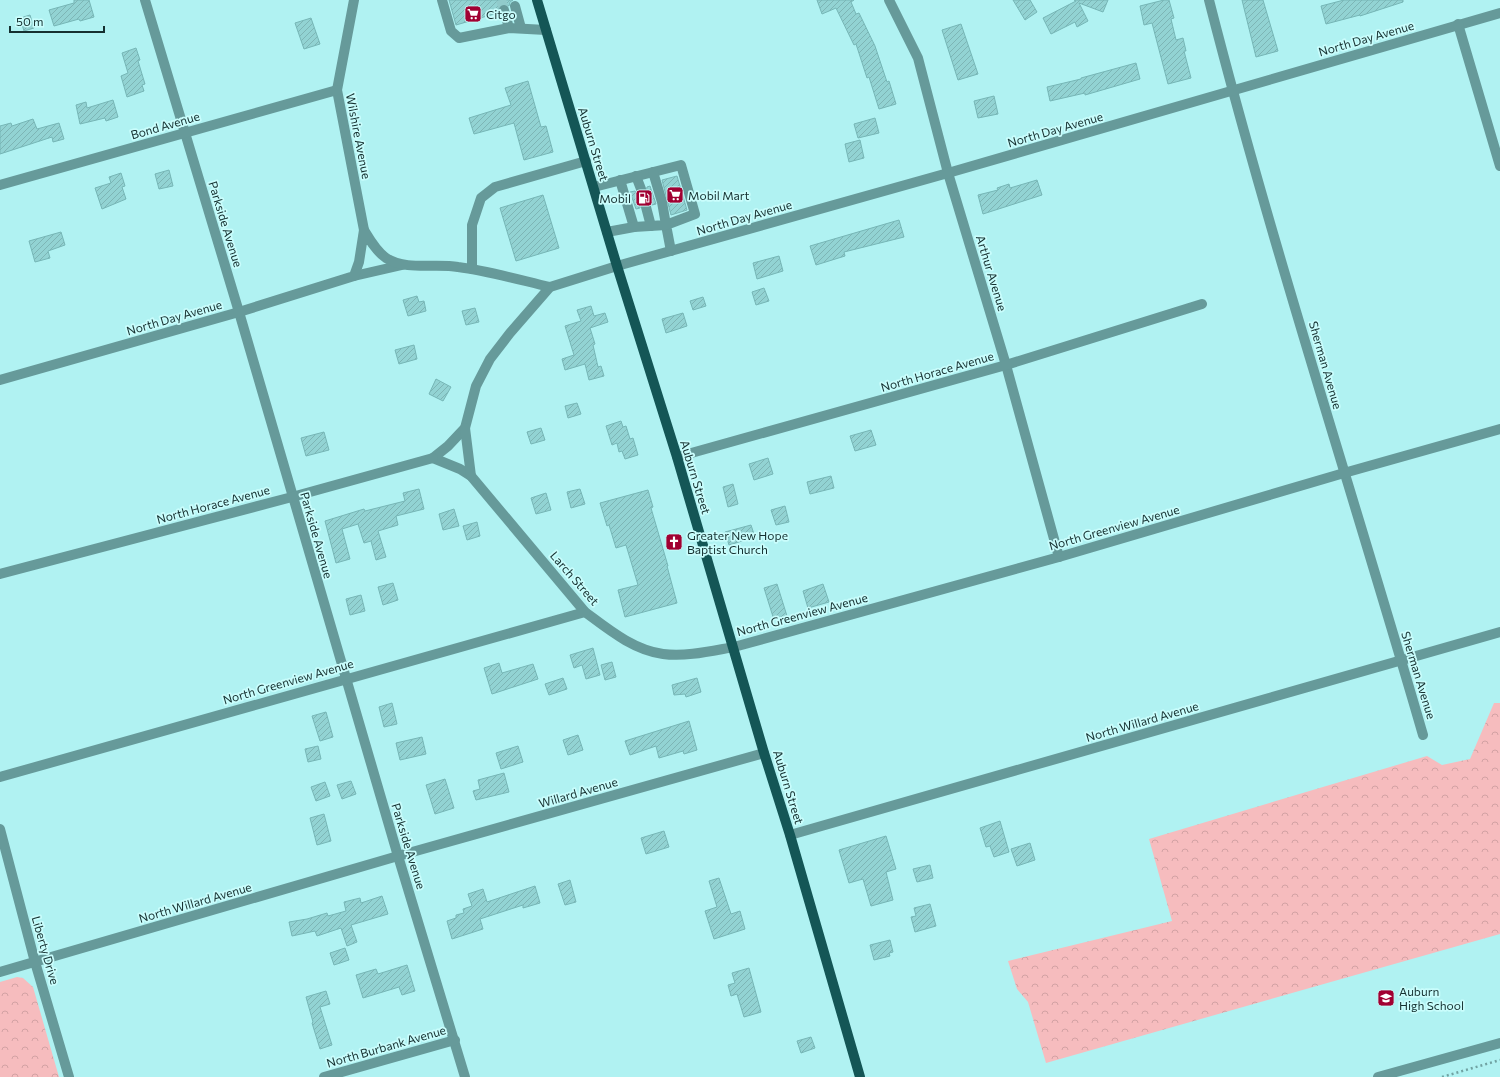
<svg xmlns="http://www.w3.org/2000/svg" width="1500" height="1077" font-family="Commissioner,sans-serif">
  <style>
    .forest { fill: url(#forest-crowns) }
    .building { fill: url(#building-hatch); stroke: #76b6b6 }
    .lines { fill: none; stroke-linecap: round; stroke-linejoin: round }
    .minor-tunnel { stroke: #91cbcb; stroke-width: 10; stroke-dasharray: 10 5; stroke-linecap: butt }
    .path { stroke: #70a2a2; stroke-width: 2.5; stroke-dasharray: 2 3; stroke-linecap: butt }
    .minor { stroke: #669a9a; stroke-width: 10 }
    .major { stroke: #145656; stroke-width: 10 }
    .labels { text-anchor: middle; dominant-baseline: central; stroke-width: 3.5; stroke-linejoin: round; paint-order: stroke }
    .poi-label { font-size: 12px; fill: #153030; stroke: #c9fdfc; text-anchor: start }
    .street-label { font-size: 12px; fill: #153030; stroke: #c9fdfc }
  </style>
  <defs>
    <pattern id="forest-crowns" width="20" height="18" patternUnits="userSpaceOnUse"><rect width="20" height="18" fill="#f6bcbe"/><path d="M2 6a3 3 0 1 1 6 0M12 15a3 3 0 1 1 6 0" fill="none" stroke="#d2a2a4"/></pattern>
    <pattern id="building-hatch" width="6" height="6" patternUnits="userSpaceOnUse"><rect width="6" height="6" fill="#92d3d3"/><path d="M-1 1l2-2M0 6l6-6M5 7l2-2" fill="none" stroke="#7db5b5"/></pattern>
  </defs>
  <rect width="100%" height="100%" fill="#b0f2f2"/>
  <g class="forest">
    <path d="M1494,703H1500V934L1046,1063L1028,1002L1017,989L1008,961L1172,921L1149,839L1427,756L1442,765L1470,759Z"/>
    <path d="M17,977L23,978L33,987L59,1077H0V982Z"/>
  </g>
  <g class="building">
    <path d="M74,0H89L94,17L80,21L79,19L54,26L49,10L74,3Z"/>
    <path d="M449,0H513L510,2L509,6L505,4L500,5L498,11L493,13L494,14L456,25Z"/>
    <path d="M817,0H854L851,2L856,14L859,13L875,46L887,82L889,81L896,104L879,109L869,77L867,78L856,44L854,45L836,8L822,14Z"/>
    <path d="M1013,0H1030L1037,12L1025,20Z"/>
    <path d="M1074,0H1108L1103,12L1079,3L1088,21L1077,27L1075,22L1051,34L1043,18L1076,1Z"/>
    <path d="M1164,0H1169L1174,18L1171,19L1176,40L1183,38L1186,51H1184L1191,78L1168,84L1152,23L1144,25L1140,6Z"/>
    <path d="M1242,0H1263L1278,51L1256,57Z"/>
    <path d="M1344,0H1403V2L1360,16V15L1326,24L1321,6Z"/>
    <path d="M30,15L34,28L24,31L20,18Z"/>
    <path d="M311,18L320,44L304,49L295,23Z"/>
    <path d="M961,24L978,74L958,80L942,30Z"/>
    <path d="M136,48L140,60L138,61L145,84L142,85L144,91L127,97L121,76L128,73L122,53Z"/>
    <path d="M1136,63L1140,79L1085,95V93L1050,101L1047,87L1081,79V78Z"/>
    <path d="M528,81L541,127L546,126L553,152L524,160L514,123L474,134L469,118L511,105L505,88Z"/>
    <path d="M994,96L998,114L978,118L974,101Z"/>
    <path d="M113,100L118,117L106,121L105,118L80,124L76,105L86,102L87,108Z"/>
    <path d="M875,118L879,133L858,138L854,124Z"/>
    <path d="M33,119L37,129L59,123L64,139L53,142L52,137L0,154V126L11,123L12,126Z"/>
    <path d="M860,140L864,158L849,162L845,144Z"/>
    <path d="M169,170L173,186L159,189L155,174Z"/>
    <path d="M121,173L125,186L122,187L126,199L102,209L95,188L111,183L109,177Z"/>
    <path d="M677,176L687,210L671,215L662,180Z"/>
    <path d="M1037,180L1042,195L983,214L978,195L998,190L997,188L1009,184L1010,188Z"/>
    <path d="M650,186L656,204L652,205L648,201H644L641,203L640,208L636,209L630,192L635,191L637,194L643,195L646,193L647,187Z"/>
    <path d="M543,195L559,248L516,261L500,208Z"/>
    <path d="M899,220L904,237L844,252L845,256L816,265L810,246Z"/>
    <path d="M61,232L65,245L48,251L50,258L35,262L29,241Z"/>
    <path d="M779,256L783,271L757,279L753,263Z"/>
    <path d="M764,288L769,301L756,305L752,292Z"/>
    <path d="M417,296L419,302L424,301L426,311L408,316L403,300Z"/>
    <path d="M703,297L706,306L693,310L690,301Z"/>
    <path d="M591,306L594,316L605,313L608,322L590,328L595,344L593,345L598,367L601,366L604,376L589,380L585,364L565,370L562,359L574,355L565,326L581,321L577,310Z"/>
    <path d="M475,308L479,322L466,325L462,311Z"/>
    <path d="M683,313L687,326L666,333L662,319Z"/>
    <path d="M414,345L417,359L399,364L395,350Z"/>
    <path d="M436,379L451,387L443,401L429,394Z"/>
    <path d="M577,403L581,414L568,418L565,406Z"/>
    <path d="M621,421L623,427L626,426L630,439L633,438L638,455L625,459L622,451L619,452L617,443L612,445L606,426Z"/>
    <path d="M541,428L545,440L531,444L527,432Z"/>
    <path d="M871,430L876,445L855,451L850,436Z"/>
    <path d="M324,432L329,450L306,456L301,438Z"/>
    <path d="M768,458L773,474L754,480L749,464Z"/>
    <path d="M831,476L834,488L810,494L807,482Z"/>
    <path d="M733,484L738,504L728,507L723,487Z"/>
    <path d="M419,489L424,509L396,516L398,525L378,531L386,557L376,560L371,541L364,543L358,524L342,529L350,559L336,563L325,521L364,509L365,511L405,501L403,493Z"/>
    <path d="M580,489L585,504L571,508L567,492Z"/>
    <path d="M648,490L653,507L651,508L668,566H667L677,603L625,617L618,590L638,585L626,545L616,548L609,525L607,526L600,503Z"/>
    <path d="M546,493L551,510L536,514L531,498Z"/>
    <path d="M785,506L789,522L776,525L771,510Z"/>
    <path d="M454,509L459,526L443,530L439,514Z"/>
    <path d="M477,522L480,536L467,540L463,526Z"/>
    <path d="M751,525L755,537L729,545L725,532Z"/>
    <path d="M393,583L398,600L383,605L378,587Z"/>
    <path d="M777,584L787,616L774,620L764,588Z"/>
    <path d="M823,584L829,602L808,608L803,591Z"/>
    <path d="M361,595L365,611L350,615L346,599Z"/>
    <path d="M593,648L600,675L586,679L582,665L574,668L570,655Z"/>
    <path d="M612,662L616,677L605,680L601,665Z"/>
    <path d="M499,663L502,673L533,664L538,679L492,694L484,668Z"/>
    <path d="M563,678L567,689L549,695L545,684Z"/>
    <path d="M697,678L701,692L686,697L685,694L674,695L672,685Z"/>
    <path d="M392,703L397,724L384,727L379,707Z"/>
    <path d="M326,712L333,737L320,741L312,716Z"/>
    <path d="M689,721L697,750L684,754L683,751L659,758L656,746L630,755L625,741Z"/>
    <path d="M578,735L583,750L568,755L563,740Z"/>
    <path d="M422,737L426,754L400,760L396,743Z"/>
    <path d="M318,746L321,759L308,762L305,749Z"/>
    <path d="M518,746L523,762L501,769L496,753Z"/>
    <path d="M504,773L509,792L476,800L473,791L480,789L478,780Z"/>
    <path d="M445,779L454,808L435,814L426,785Z"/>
    <path d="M351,781L356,794L342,799L337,785Z"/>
    <path d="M325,782L330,796L316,801L311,787Z"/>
    <path d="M324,814L331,841L317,845L310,818Z"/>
    <path d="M1000,821L1009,852L994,857L990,846L986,847L980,828Z"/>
    <path d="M664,831L669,847L646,854L641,838Z"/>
    <path d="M886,836L896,869L886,872L893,900L871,906L863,879L849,883L839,850Z"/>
    <path d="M1030,843L1035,860L1017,866L1011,849Z"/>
    <path d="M930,865L933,878L917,882L913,869Z"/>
    <path d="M719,878L731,914L740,911L745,929L714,939L705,911L717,907L709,881Z"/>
    <path d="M570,880L576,902L565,905L558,884Z"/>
    <path d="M535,886L540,903L523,908V905L480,919L483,929L452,939L447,921L456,918V915L464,913L463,909L472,906L468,894L483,889L487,902Z"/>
    <path d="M382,896L388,914L351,925L357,942L347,946L341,928L317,936L315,931L292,936L289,922L307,919L327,913L328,916L346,911L344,902L360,898L361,903Z"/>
    <path d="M930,904L936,926L915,932L911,917L916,916L914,908Z"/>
    <path d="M890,940L893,952L889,953L890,956L874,960L870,945Z"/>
    <path d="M345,948L349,960L334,965L330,953Z"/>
    <path d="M407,965L415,991L402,995L399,987L363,998L356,975L376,969L378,974Z"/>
    <path d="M749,968L761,1012L744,1017L737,994L731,996L728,985L735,983L732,973Z"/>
    <path d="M326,991L330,1004L320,1007L332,1045L320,1049L312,1023L313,1022L306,997Z"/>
    <path d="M811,1037L815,1048L801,1053L797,1041Z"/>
  </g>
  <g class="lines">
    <g class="minor-tunnel">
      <path d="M501,0L504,10"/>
      <path d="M641,189L646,207"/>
    </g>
    <path class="path" d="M1442,1077L1500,1060"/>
    <g class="minor">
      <path d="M145,0L239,312L398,856L465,1077"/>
      <path d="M354,0L337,90L364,230"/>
      <path d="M442,0L451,31L459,38L509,28L546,30"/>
      <path d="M889,0L918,58L948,173L1006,365L1059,557"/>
      <path d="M1209,0C1272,247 1352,490 1423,735"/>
      <path d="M515,6L521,28"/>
      <path d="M504,10L509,28"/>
      <path d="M1500,13L948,173L617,266L550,287L510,333L490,359L476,386L465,428L448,446L433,458L460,469L471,476L585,612C608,629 633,650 663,654C686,657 711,651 734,647L1059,557L1344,473L1500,429"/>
      <path d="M1458,24L1500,166"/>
      <path d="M636,176L641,189"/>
      <path d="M620,180L634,227"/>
      <path d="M0,185L337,90"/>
      <path d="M594,187L681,165L695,214L666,225L671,251"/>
      <path d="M646,207L651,226"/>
      <path d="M607,232L634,227L666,225L662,202L653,172"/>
      <path d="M472,269V225L481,198L495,187L586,161"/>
      <path d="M354,276L402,265"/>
      <path d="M0,380L239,312L354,276L359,262L364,230C370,240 376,251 386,258C407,271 435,263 458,267C489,271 520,280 550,287"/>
      <path d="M465,428L471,476"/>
      <path d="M677,457L1006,365L1202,304"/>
      <path d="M0,574L292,497L433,458"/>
      <path d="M0,777L585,612"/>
      <path d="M0,829L35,962L69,1077"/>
      <path d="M790,835L1500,632"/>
      <path d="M0,972L398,856L764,753"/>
      <path d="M324,1077L455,1040"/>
      <path d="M1378,1077L1500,1043"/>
    </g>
    <path class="major" d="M537,0L617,266L677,457L764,753L790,835L860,1077"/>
  </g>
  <defs>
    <g id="supermarket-square" transform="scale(0.9)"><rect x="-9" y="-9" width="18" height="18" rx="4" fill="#a10032" stroke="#c9fdfc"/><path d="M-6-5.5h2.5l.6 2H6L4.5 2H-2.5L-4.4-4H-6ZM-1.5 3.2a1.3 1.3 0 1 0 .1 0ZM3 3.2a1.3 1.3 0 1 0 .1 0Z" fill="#fff"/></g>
    <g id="fuel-square" transform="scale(0.9)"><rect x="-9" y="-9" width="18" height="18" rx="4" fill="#a10032" stroke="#c9fdfc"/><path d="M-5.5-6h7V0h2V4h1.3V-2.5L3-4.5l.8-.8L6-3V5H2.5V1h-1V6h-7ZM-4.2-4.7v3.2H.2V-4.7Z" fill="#fff"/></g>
    <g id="church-square" transform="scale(0.9)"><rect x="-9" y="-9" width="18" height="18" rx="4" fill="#a10032" stroke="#c9fdfc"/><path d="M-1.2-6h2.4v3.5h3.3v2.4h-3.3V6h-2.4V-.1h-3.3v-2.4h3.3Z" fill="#fff"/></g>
    <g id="school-square" transform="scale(0.9)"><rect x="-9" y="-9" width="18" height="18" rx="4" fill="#a10032" stroke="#c9fdfc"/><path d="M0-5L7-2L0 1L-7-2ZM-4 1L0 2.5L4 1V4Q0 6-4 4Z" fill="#fff"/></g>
  </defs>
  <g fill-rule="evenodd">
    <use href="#supermarket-square" x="473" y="14"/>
    <use href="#supermarket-square" x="675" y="195"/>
    <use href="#fuel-square" x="644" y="198"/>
    <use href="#church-square" x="674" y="542"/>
    <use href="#school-square" x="1386" y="998"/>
  </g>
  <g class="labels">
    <g class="poi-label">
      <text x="486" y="14">Citgo</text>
      <text x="688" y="195">Mobil Mart</text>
      <text x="631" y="198" text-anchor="end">Mobil</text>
      <text x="687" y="535">Greater New Hope<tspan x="687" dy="14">Baptist Church</tspan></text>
      <text x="1399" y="991">Auburn<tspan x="1399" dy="14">High School</tspan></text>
    </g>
    <g class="street-label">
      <text transform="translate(1366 38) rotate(-16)">North Day Avenue</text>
      <text transform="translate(165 125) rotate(-16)">Bond Avenue</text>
      <text transform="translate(1055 129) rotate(-16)">North Day Avenue</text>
      <text transform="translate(359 136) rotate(79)">Wilshire Avenue</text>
      <text transform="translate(594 144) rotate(73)">Auburn Street</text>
      <text transform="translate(744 217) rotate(-16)">North Day Avenue</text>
      <text transform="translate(226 224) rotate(73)">Parkside Avenue</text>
      <text transform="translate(992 273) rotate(73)">Arthur Avenue</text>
      <text transform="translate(174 317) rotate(-16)">North Day Avenue</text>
      <text transform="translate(1326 365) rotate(74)">Sherman Avenue</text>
      <text transform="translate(937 371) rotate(-16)">North Horace Avenue</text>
      <text transform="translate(696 477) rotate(73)">Auburn Street</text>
      <text transform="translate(213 504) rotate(-15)">North Horace Avenue</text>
      <text transform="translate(1114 527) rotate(-16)">North Greenview Avenue</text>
      <text transform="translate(317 535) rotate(74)">Parkside Avenue</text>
      <text transform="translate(575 578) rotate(49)">Larch Street</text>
      <text transform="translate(802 614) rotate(-15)">North Greenview Avenue</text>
      <text transform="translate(1419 675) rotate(73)">Sherman Avenue</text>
      <text transform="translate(288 681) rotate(-16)">North Greenview Avenue</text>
      <text transform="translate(1142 721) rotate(-16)">North Willard Avenue</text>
      <text transform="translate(789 787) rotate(73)">Auburn Street</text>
      <text transform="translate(578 792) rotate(-16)">Willard Avenue</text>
      <text transform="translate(409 846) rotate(73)">Parkside Avenue</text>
      <text transform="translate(195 902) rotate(-16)">North Willard Avenue</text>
      <text transform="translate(46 950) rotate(74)">Liberty Drive</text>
      <text transform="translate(386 1046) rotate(-16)">North Burbank Avenue</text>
    </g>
  </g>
  <path d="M10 26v6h94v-6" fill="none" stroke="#153030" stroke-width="2"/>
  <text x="16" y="26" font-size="12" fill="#153030" stroke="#c9fdfc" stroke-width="3" paint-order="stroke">50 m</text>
</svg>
